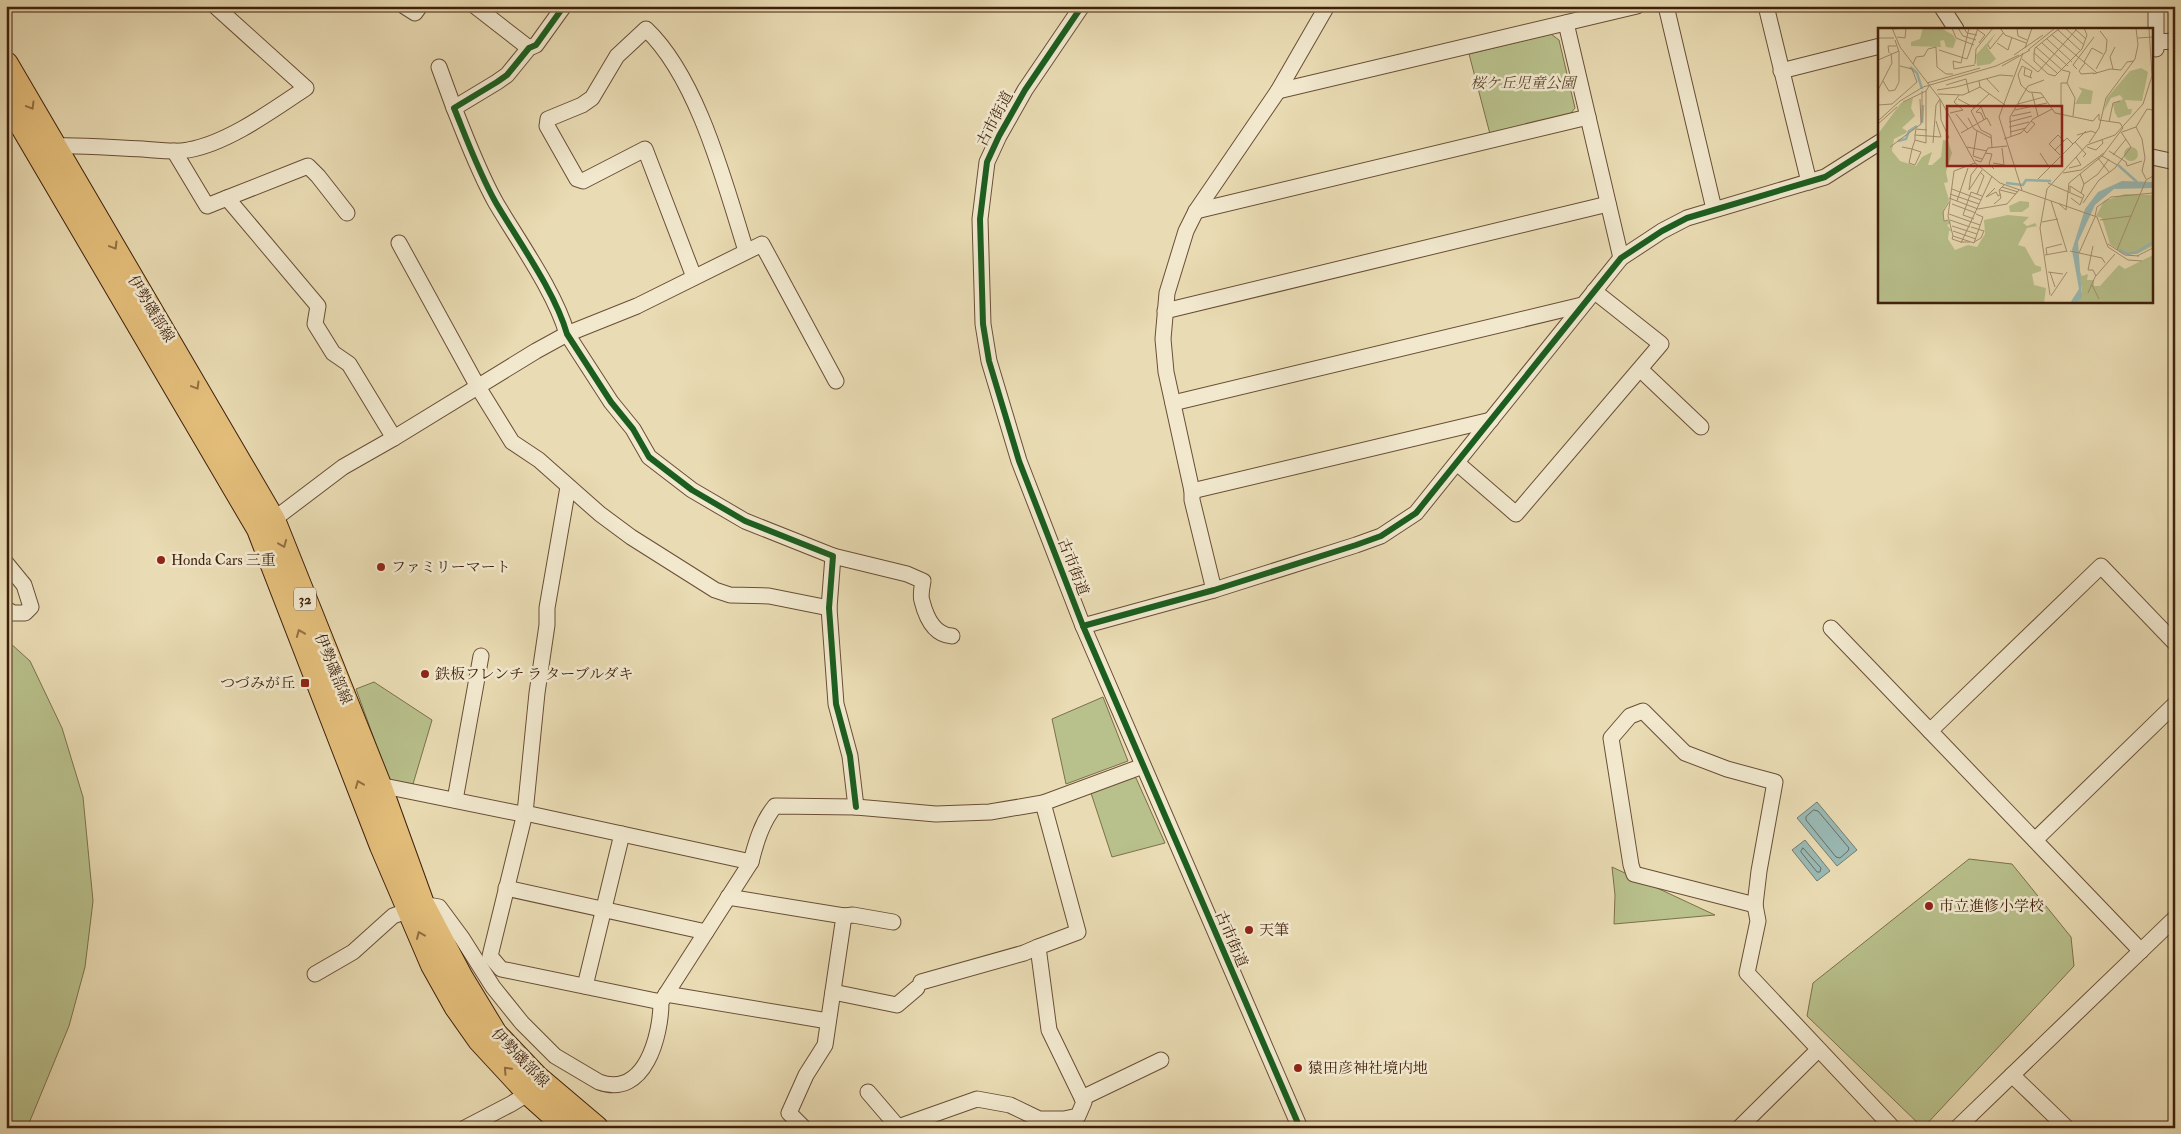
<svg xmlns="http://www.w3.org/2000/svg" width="2181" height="1134" font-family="'IM FELL Double Pica','Noto Serif JP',serif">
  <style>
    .green { fill: #b8c08b; stroke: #7c704b }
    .water { fill: #99b9b4; stroke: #757b70 }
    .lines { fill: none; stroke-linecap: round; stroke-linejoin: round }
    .shore { stroke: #6c6c60; stroke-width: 1 }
    .street-casing { stroke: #6a4e35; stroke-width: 17 }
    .primary-casing { stroke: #3f1f0b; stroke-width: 26 }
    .street { stroke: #f1e8ce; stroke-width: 15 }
    .primary { stroke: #e4be7a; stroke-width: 24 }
    .cycleway-casing { stroke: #f1e8ce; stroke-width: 9 }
    .cycleway { stroke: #1b5e20; stroke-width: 6 }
    .oneway { stroke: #926e42 }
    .poi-dot { fill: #8f2418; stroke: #f1e8ce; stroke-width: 2 }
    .labels { text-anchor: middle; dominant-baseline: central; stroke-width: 5; stroke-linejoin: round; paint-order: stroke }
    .shield { fill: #f1e8ce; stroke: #745b46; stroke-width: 1 }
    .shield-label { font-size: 14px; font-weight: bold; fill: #3f1f0b }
    .park-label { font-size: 15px; font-style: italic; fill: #5d472b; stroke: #f1e8ce }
    .street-label { font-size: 15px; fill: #3f1f0b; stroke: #f1e8ce }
    .poi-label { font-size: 15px; fill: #3f1f0b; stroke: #f1e8ce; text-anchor: start }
    .inset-river { fill: none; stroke: #99b9b4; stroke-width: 2.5 }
    .inset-road { fill: none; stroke: #a59070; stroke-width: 1 }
    .view { fill: #8f2418; fill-opacity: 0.15; stroke: #8f2418; stroke-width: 2.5 }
    .inset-edge { fill: none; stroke: #3f1f0b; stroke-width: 2.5 }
  </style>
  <rect width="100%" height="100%" fill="#e9dbb3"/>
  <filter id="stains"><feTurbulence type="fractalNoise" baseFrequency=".004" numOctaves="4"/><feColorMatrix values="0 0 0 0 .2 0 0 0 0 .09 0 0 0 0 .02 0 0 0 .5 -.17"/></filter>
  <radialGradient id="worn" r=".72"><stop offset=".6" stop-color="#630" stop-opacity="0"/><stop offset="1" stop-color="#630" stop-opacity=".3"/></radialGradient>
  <g class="green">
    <path d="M1551,34L1559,40L1575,108L1571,113L1490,134L1469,54Z"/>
    <path d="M6,641L10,643L30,661L62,728L83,797L93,901L85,967L69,1026L27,1128H6Z"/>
    <path d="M374,682L432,720L413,784L389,780L356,689Z"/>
    <path d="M1103,697L1128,761L1066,784L1052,719Z"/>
    <path d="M1129,776L1136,778L1165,843L1112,857L1090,790Z"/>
    <path d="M1969,859L2012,864L2071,937L2074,966L1923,1128L1807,1016L1813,983Z"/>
    <path d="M1612,867L1715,915L1614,924L1615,895Z"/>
  </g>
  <g class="water">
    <path d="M1817,802L1857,850L1837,866L1797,818Z"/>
    <path d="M1805,840L1830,871L1817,881L1792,850Z"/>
  </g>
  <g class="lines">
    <g class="shore">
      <path d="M1814,810L1818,811L1849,848L1848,851L1840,858L1836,857L1806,820V817Z"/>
      <path d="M1803,848L1821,868L1820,872H1817L1801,852Z"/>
    </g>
    <g class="street-casing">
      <g id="street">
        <path d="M404,6L415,13L420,6"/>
        <path d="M475,6L529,48"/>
        <path d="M564,6L536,45L529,48L507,75L497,82L454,108C467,140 479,173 496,203C519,242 555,292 567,334L611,402L633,429L649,457L692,490L745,521L833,556L829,608L836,704L850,756L856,807"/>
        <path d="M1082,6L1025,90L999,136L987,162L980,219L983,324L989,361L1019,461L1083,626L1300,1128"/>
        <path d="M1666,6L1714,209"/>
        <path d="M1766,6L1809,182"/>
        <path d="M1941,6L1956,29"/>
        <path d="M2156,6V49"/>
        <path d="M1566,23L1621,258"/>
        <path d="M2156,42L2175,41"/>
        <path d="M439,67L454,108"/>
        <path d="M1781,71L1880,46"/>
        <path d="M1278,91L1637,6"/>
        <path d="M55,146C84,145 113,148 143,149C158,150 173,153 188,150C228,143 273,110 306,88L215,6"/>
        <path d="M174,151L207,206L227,198L318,306L315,324L333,353L349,364L394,438"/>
        <path d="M2152,157L2175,162"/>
        <path d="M227,198L308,166L318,176L347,213"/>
        <path d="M1196,211L1588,117"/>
        <path d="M399,243L478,387L512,442L539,460L600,514L631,537L715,590L730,595L769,596L829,608"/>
        <path d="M694,277L645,149L583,181L577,179L547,126L548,119L582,105L592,98L617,56L646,29C698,78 725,184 746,251"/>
        <path d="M1165,311L1608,204"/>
        <path d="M1641,370L1701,427"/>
        <path d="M1173,403L1582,305"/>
        <path d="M1457,463L1516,514L1661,344L1594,291"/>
        <path d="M568,487L547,608V625L537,693L525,813L490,956L501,969L661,1002"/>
        <path d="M1192,491L1491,420"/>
        <path d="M273,520L343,467L394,438L536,351L567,334L637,306L762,244L836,381"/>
        <path d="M833,556L907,574L923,581C922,587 920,596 922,601C926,617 934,635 952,636"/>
        <path d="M6,563L24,585L31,607L25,613H13L6,609"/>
        <path d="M1214,590L1192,500V491L1166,372L1163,339L1167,293L1186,231L1196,211L1278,91L1327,6"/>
        <path d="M1083,626L1214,590L1356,545L1381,536L1416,513L1621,258L1662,231L1687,218L1825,177L1880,142"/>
        <path d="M1831,628L1930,731"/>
        <path d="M1643,711L1685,753L1727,769L1775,782L1759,871L1755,905L1634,874L1631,865L1611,738L1630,716Z"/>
        <path d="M379,785L517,813H525L751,862"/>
        <path d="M455,800L481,656"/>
        <path d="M2035,840L2175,704"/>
        <path d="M506,888L706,932"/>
        <path d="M728,897L844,916L825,1045L806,1075L789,1113L804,1128"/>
        <path d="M422,904L439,907L462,938L493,987L522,1023L555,1056L599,1082C645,1099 661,1035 661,1002L751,862C756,842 762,822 775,806L856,807L936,814L990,812L1043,803L1143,766"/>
        <path d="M1755,905L1758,921L1747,973L1893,1128"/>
        <path d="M844,916L853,915L893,922"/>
        <path d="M2141,951L1930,731L2101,566L2175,643"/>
        <path d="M315,974L353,952L393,916L409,910"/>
        <path d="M921,982L1024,953L1038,947"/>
        <path d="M585,986L622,834"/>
        <path d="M833,992L897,1005L917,988"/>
        <path d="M666,994L828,1021"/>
        <path d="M2012,1075L2067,1128"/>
        <path d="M868,1092L898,1127L977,1099L1010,1105L1039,1119H1064L1078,1116L1084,1102L1049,1030L1038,947L1078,932L1043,803"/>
        <path d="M1082,1098L1161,1060"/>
        <path d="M465,1128L511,1104L529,1093"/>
        <path d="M1739,1128L1818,1050"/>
        <path d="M1957,1128L2175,918"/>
      </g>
    </g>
    <g class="primary-casing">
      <g id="primary">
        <path d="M6,64L273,520L379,785L422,904L461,978L495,1034L537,1078L596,1128"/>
        <path d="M6,98L259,529L382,846L433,965L456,1006L480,1040L529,1093L568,1128"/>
      </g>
    </g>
    <use href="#street" class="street"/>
    <use href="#primary" class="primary"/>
    <g class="cycleway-casing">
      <g id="cycleway">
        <path d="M564,6L536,45L529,48L507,75L497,82L454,108C467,140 479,173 496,203C519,242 555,292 567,334L611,402L633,429L649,457L692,490L745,521L833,556L829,608L836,704L850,756L856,807"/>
        <path d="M1082,6L1025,90L999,136L987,162L980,219L983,324L989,361L1019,461L1083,626L1300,1128"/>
        <path d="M1083,626L1214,590L1356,545L1381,536L1416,513L1621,258L1662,231L1687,218L1825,177L1880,142"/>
      </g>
    </g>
    <use href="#cycleway" class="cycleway"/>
  </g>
  <defs><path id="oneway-chevron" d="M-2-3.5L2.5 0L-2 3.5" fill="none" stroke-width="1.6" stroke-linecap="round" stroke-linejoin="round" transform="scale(1.25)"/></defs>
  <g class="oneway">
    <use href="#oneway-chevron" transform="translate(31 106) rotate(59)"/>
    <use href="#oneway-chevron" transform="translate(114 246) rotate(59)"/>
    <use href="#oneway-chevron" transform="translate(196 386) rotate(59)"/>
    <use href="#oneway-chevron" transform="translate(283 544) rotate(68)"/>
    <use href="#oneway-chevron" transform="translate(300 633) rotate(-112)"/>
    <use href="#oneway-chevron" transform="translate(359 784) rotate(-112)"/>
    <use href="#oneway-chevron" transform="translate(420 935) rotate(-113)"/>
    <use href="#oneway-chevron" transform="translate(507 1070) rotate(-133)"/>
  </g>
  <g class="poi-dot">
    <circle cx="161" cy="560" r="5"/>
    <circle cx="381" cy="567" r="5"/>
    <circle cx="425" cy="674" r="5"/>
    <rect x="300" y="678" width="10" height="10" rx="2.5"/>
    <circle cx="1929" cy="906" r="5"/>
    <circle cx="1249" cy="930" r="5"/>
    <circle cx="1298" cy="1068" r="5"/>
  </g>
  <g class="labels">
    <rect class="shield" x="294" y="587.5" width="22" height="23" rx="4"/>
    <g class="shield-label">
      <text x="305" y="599">32</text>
    </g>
    <g class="park-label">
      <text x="1523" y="83">桜ケ丘児童公園</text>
    </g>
    <g class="street-label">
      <text transform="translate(995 119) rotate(-62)">古市街道</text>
      <text transform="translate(151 309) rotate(59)">伊勢磯部線</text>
      <text transform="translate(1073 567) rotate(69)">古市街道</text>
      <text transform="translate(333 669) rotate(68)">伊勢磯部線</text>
      <text transform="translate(1231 939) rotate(67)">古市街道</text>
      <text transform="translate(520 1058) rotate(46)">伊勢磯部線</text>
    </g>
    <g class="poi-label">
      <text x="171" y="560">Honda Cars 三重</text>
      <text x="391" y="567">ファミリーマート</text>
      <text x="435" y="674">鉄板フレンチ ラ ターブルダキ</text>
      <text x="295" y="683" text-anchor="end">つづみが丘</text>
      <text x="1939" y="906">市立進修小学校</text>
      <text x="1259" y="930">天筆</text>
      <text x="1308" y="1068">猿田彦神社境内地</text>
    </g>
  </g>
  <g transform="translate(1878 28)">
    <rect width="275" height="275" fill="#e9dbb3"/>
    <path d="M45,0H63L75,7L78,12L75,20L68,19L66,12L62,13L63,19L33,18V14L42,11ZM118,5L109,19L118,31L112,36L99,38L98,27ZM263,40L270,44L264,73L247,72L250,81H254L253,86L240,90L237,85L235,76L245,71L242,67L233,70L226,83L229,70L252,43ZM200,59L215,63L213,76H197L204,63ZM35,70L33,80L37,88L24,100L29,103L28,105L16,111L14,123L22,133L38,138L44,129L54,124L50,137H54L63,129L65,112L70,113L74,125L68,144L70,154L66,155L71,172L66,181V193L71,192L73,195L69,197L74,203H71L70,211L77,222L90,217L99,219L107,206L106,192L130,187L151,189L145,195L149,198L157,195L159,198L149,200L140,217L147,219L157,237L163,239V243L154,246L156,257L168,260L166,275H0V106L23,75ZM246 126a7 7 0 1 1 14 0a7 7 0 1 1-14 0ZM247,166L275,167V218L259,226H246L232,216L224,190L218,188L226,173ZM142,173L151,174V179L144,184H132L131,178ZM275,227V275H200L204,263L201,242L204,248L210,246L209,252H216V258H222L241,237L247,241Z" fill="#b8c08b"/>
    <path d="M244,153L275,154V160L236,161L217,177L200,214L204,269L199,275H192L201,261L194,222L207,181L220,164Z" fill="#99b9b4"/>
    <path class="inset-river" d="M32,39L39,45L44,61M44,95L45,77M20,113L28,111L31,103L39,98M240,137L259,154M128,155L145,157L148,152L173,153M241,222L250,226L259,224L275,214"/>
    <path class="inset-road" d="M14,0L22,19L62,71L97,135L122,155L219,189L230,219L250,232L264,233M74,0L78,10L96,17M80,0L85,8L98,12M86,0L89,5L99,7M91,0L83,35L75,33L76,41L97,37M122,0L127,7L148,15M139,0L140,8L149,12M182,0L157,20L156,25V33L170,46L177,48L204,21L209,7L206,0M187,0L206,17M196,0L208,11M15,1L28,0L27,10L19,9M100,2L107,7L101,15M180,2L203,23M174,7L219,45M0,10H16M260,10L275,9M169,11L194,34M119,15L130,22L134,9M164,15L190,38M110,17L112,21L125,5M158,19L184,42L192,44L189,55L197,70L195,88M147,20L154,0M61,22L89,31L100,0M150,22L177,0M11,25L10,18H18M156,25L179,45M136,27L165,7M144,31L160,44L198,2M0,32L21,23M206,34L214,20L225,26M207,35L201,43L203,46L216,45M35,36L38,29L46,28L50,21L58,19L59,39L68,46H75M97,36L98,21L115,0M124,38L152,22M144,38L140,47L143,57L151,64L163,65L177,85L215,93L221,86V92L242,95L245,100L224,128L191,155L188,182L180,175M144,38L154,43L152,49M147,40L146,47L154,50M199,41L195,37L216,9M218,41L228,23L229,12L222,3M235,41L232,29L237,19M215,46L232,41L243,42L249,34L256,33M108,50L121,64M5,53L11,63L17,62L21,54V24L17,12M101,53L102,59L127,77M49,55L102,40M68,57L88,51L91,65M78,59L122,47L135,48M0,62L14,35L13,25M59,62L78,59M44,63V94M154,65L160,88M60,66L85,67L102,59M111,66L93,83L103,102L113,107L114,120M80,71L97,80M62,72L63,92L71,110L68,108M25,74L48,63M140,76L166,69M0,77L14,76L39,54L34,41L22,38M183,80V55H189M137,82L169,75M72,85L85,82L76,74L81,67M78,86L90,101M134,88L153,84M90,90L96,101L113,110M106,92L103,85L98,84L103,79L108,91M0,93L22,73L45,59L118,38L141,27M131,94L154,88M231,94L235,75L242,73M0,96L19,79M131,99L151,94M258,99L264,111L267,130L264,143L268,151M49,102L38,101L37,107L63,109L58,93M146,102L149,105L157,96L153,93M99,103L95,128L104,131M132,104L148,100M244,104L258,99L269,81L275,82M83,105L109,90L113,98M37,107V112L48,115V63L51,58M199,107L213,103L218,105M133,109L132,89L150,58L166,52M126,111L143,105L155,91L174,81M197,114L208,126L205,129M55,115L58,77L62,71M211,115L221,100L228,70L257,31L260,17L258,0M12,119L43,96L42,71M24,119L34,121L43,124L37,137L31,135L34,121L37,112M89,119L109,123M209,119L218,122L225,115L224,112M177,122L189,110L195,116M231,123L248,134L249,138L264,133M107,125L114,126L111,136L116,141M162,125L171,139M182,127L171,116L180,107L186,113M235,127L248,111M224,128L239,137M220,130L231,144M97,132L103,134L110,120L129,118M97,135L76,143L70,188L75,208L96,215L105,189L98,186M115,135L126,137L124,120M100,138L93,147L91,162L104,142M191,140L203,137L198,129M185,145L203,142L226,125M202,146L206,156L203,165M160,151L208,103M170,155L204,170M206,156L220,146L231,131M124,159L140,164M117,160L108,169L118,164L120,168L123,166M74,161L103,172M122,162L138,166M144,162L121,89L145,25M192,164V158L206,167L202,177L193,170M72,166L101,176M99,166L106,148L102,144M71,170L100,181M79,173L90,140M173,173L189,224M205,175L221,152L237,140L253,119L243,104M74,176L98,185M116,176L123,170L121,162L126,157M100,181L129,176L141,162M71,186L102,197M217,188L219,179L233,169L275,165M96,191L85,187L93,164L104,168M70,192L66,193L65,184L71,174M72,192L92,199M222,192L253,188M164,194L180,191M74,198L99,206M93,199L106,203L103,210L96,214M75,203L98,211M75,208L74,211L83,214H92M83,215L114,148M230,216L247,227L261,228M215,218L210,242H215L218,248M239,222L268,152L275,148M192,223L224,230L227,235M201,225L217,189M167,227L189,223M169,227L168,220L184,216M259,228L275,220M170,244L185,246M172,244L177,259M214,257L221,271M210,265L217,249L237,226M172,267L162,200L169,161L209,117L237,107L265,76L274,48L271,0M173,268L189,244"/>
    <path class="view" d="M69,78H184V138H69Z"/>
    <rect width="275" height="275" class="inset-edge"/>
  </g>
  <rect width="2181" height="1134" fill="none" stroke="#e9dbb3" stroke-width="25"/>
  <rect x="8" y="8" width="2166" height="1119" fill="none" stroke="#3f1f0b" stroke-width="2.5"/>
  <rect x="12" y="12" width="2156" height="1109" fill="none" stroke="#3f1f0b"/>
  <rect width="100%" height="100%" filter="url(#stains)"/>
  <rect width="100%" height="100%" fill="url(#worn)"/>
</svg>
